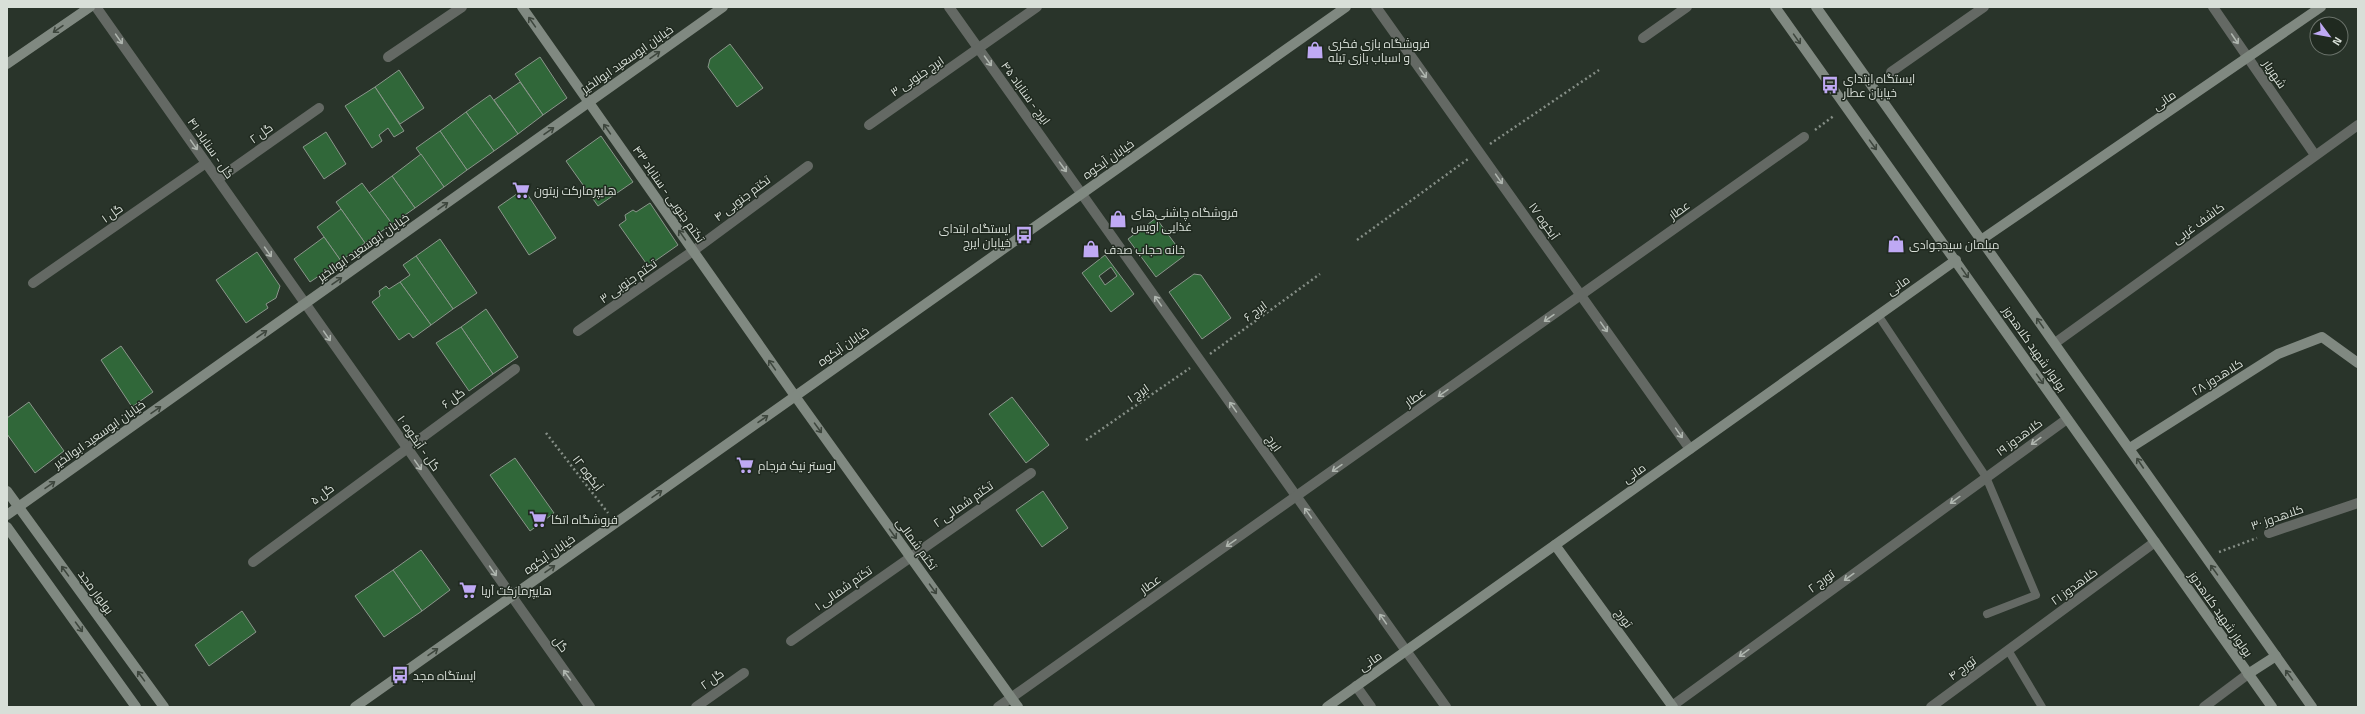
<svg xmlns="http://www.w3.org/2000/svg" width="2365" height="714" font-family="'Titillium Web',Cairo,sans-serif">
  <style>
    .building { fill: #306739; stroke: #8a968b; fill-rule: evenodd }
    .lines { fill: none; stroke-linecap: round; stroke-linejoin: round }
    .path { stroke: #868f87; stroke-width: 2.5; stroke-dasharray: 2 3; stroke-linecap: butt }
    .lane { stroke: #646964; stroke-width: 8 }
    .street { stroke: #646964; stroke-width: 10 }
    .secondary { stroke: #808981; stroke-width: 10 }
    .oneway { stroke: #3d463d }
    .oneway2 { stroke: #afb6af }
    .labels { text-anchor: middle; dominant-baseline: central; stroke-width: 3; stroke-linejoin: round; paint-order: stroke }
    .poi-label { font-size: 12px; fill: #d8dfd8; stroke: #202a20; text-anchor: start }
    .street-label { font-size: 12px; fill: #d8dfd8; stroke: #202a20 }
  </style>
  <rect width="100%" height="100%" fill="#29342a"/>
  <g class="building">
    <path d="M730,44L763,88L737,107L708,67L710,59Z"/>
    <path d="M540,57L567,98L543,115L515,74Z"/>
    <path d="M399,70L424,108L400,124L375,87Z"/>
    <path d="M520,82L543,115L518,134L494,100Z"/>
    <path d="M375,87L404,131L394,137L388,128L379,135L382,141L372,148L345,106Z"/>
    <path d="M490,95L518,134L494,151L466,112Z"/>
    <path d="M466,112L494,151L467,170L440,131Z"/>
    <path d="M440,131L467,170L444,187L416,148Z"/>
    <path d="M326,132L346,164L324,179L303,147Z"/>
    <path d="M601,136L633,182L598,206L566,161Z"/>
    <path d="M421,154L444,187L415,208L392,176Z"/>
    <path d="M392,176L415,208L392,224L369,193Z"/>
    <path d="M362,183L392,224L365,243L336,202Z"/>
    <path d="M524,189L556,238L529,255L498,207Z"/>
    <path d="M650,203L678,245L648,266L619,225L626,220L625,215L633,210L636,212Z"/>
    <path d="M341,209L365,243L341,261L317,227Z"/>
    <path d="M1156,218L1184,256L1156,277L1128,239Z"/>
    <path d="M324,237L341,261L310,282L294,259Z"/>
    <path d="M440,239L477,293L453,309L416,256Z"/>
    <path d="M257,252L280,286L276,298L266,304L268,308L246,323L216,280Z"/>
    <path d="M1105,255L1134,294L1111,312L1082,273ZM1111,267L1117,276L1105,285L1099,276Z"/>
    <path d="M416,256L453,309L431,325L400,282L410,275L403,265Z"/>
    <path d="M1194,274L1201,275L1231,318L1202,339L1169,292Z"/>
    <path d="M400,282L431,325L413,338L409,333L399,340L372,302L380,296L379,291L386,286L389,289Z"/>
    <path d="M486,309L518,357L493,374L461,327Z"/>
    <path d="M461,327L493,374L469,391L436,343Z"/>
    <path d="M121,346L153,392L132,407L101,360Z"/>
    <path d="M1012,397L1049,445L1026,463L989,414Z"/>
    <path d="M29,402L64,451L35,473L7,434V418Z"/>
    <path d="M515,458L554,513L530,531L490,475Z"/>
    <path d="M1043,491L1068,528L1042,547L1016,510Z"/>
    <path d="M421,550L450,590L422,611L393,570Z"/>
    <path d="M393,570L422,611L384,637L355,596Z"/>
    <path d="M242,611L256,632L209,666L195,645Z"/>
  </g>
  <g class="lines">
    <g class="path">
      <path d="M1815,130L1835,115"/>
      <path d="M1490,144L1599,70"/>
      <path d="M1357,240L1468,159"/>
      <path d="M1210,354L1320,274"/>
      <path d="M546,433L608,513"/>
      <path d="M1086,440L1190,368"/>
      <path d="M2219,552L2257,538"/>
    </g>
    <g class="lane">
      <path d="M1878,315L1986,477L2036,595L1987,614"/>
      <path d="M2008,650L2042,707"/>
    </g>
    <g class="street">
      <path d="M96,7L590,707"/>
      <path d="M949,7L1446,707"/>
      <path d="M1376,7L1690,449"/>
      <path d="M2213,7L2315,155"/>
      <path d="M1643,38L1687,7"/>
      <path d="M388,57L462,7"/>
      <path d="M1891,72L1984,7"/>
      <path d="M869,125L1037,7"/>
      <path d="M218,179L319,108"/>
      <path d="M33,283L206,163"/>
      <path d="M578,331L693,251L808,166"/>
      <path d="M2055,343L2358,125"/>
      <path d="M2269,533L2358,503"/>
      <path d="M253,562L515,369"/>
      <path d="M791,641L1031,473"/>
      <path d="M1356,686L1371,707"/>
      <path d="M1672,706L2067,419"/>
      <path d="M696,707L744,673"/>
      <path d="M998,707L1804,137"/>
      <path d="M1931,707L2155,542"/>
      <path d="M2204,707L2248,674"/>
    </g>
    <g class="secondary">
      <path d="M522,7L795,396L1018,707"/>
      <path d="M1775,7L2272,707"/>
      <path d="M1816,7L2312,707"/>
      <path d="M7,64L90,7"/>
      <path d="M1981,240L2321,7"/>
      <path d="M2130,448L2278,354L2322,337L2358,363"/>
      <path d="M7,491L164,707"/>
      <path d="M7,515L723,7"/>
      <path d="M7,527L136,707"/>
      <path d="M1555,545L1673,707"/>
      <path d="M2248,674L2276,656"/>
      <path d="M355,707L1346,7"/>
      <path d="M1327,707L1956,260"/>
    </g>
  </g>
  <defs><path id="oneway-shaft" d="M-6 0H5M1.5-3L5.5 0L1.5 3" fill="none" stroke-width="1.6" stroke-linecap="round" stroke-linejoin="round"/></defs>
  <g class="oneway">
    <use href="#oneway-shaft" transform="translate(532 22) rotate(-125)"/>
    <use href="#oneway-shaft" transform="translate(58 29) rotate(145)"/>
    <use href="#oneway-shaft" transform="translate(1797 39) rotate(55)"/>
    <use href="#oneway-shaft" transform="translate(655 55) rotate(-35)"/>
    <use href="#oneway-shaft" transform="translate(607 129) rotate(-125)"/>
    <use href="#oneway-shaft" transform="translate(549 131) rotate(-35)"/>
    <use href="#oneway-shaft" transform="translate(1873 145) rotate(54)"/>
    <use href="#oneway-shaft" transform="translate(443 206) rotate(-35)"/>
    <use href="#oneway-shaft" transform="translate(682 235) rotate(-125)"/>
    <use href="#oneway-shaft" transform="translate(1965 273) rotate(55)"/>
    <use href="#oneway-shaft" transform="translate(337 281) rotate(-35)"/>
    <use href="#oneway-shaft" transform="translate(2040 323) rotate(-125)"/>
    <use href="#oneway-shaft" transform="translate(262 334) rotate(-35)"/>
    <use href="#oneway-shaft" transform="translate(772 365) rotate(-125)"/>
    <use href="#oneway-shaft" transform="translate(2040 379) rotate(55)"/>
    <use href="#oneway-shaft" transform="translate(156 410) rotate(-35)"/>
    <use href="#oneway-shaft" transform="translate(763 419) rotate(-35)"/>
    <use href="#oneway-shaft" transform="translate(818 428) rotate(54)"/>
    <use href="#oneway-shaft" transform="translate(2140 463) rotate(-124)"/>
    <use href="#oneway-shaft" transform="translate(50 485) rotate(-35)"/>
    <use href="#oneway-shaft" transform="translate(657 494) rotate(-35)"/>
    <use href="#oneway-shaft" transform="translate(893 534) rotate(54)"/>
    <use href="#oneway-shaft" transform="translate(550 569) rotate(-35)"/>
    <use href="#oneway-shaft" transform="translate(2214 570) rotate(-126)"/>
    <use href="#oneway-shaft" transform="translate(65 571) rotate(-126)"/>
    <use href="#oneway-shaft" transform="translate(933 589) rotate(54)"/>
    <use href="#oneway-shaft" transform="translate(79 627) rotate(54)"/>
    <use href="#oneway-shaft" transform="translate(433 652) rotate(-35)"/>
    <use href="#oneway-shaft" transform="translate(2289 675) rotate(-126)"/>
    <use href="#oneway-shaft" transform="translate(141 676) rotate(-126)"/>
  </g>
  <g class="oneway2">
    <use href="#oneway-shaft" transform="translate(119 39) rotate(55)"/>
    <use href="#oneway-shaft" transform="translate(2235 39) rotate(56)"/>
    <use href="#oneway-shaft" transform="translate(988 61) rotate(54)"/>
    <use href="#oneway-shaft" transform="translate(1423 73) rotate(55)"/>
    <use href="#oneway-shaft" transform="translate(194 145) rotate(55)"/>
    <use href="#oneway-shaft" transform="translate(1063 167) rotate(54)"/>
    <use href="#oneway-shaft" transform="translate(1499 179) rotate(55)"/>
    <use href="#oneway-shaft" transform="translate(268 252) rotate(55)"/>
    <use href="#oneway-shaft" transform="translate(1158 301) rotate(-125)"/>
    <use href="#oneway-shaft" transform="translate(1549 318) rotate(145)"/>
    <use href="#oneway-shaft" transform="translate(1604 327) rotate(55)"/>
    <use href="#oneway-shaft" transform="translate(327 336) rotate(55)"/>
    <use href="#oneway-shaft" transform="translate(1443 393) rotate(145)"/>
    <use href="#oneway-shaft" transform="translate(1233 407) rotate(-125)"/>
    <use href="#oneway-shaft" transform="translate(1679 433) rotate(55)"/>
    <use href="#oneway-shaft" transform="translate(2036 441) rotate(144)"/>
    <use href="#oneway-shaft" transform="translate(418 465) rotate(55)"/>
    <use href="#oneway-shaft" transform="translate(1337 468) rotate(145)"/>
    <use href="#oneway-shaft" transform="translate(1955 500) rotate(144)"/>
    <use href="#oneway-shaft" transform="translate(1308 513) rotate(-125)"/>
    <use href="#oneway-shaft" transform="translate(1231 543) rotate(145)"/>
    <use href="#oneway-shaft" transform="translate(493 571) rotate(55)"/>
    <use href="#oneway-shaft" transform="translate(1849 577) rotate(144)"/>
    <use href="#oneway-shaft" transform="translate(1383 619) rotate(-125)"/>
    <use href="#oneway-shaft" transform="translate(1744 653) rotate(144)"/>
    <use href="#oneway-shaft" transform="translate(567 675) rotate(-126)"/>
  </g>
  <defs>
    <g id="shop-bare" transform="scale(1.38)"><path d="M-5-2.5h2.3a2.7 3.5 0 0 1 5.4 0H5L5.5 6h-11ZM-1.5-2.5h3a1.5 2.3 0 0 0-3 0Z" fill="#bfa9f4" stroke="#202a20" stroke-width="2.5" paint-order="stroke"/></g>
    <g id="bus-bare" transform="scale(1.38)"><path d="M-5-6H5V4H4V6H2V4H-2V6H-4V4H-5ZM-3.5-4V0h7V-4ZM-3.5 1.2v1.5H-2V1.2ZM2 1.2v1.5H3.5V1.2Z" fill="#bfa9f4" stroke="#202a20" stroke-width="2.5" paint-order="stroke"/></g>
    <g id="supermarket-bare" transform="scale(1.38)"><path d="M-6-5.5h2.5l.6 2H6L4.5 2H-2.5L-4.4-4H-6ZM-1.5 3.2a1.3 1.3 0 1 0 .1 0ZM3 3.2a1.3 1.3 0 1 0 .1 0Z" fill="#bfa9f4" stroke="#202a20" stroke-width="2.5" paint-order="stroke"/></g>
  </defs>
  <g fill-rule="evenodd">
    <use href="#shop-bare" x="1315" y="50"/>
    <use href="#bus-bare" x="1830" y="85"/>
    <use href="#supermarket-bare" x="521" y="190"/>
    <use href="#shop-bare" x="1118" y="219"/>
    <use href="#bus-bare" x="1024" y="235"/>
    <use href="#shop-bare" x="1896" y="244"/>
    <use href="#shop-bare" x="1091" y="249"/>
    <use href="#supermarket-bare" x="745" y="465"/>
    <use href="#supermarket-bare" x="538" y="519"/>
    <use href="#supermarket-bare" x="468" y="590"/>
    <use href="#bus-bare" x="400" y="675"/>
  </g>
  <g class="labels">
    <g class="poi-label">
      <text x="1328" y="43">فروشگاه بازی فکری<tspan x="1328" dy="14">و اسباب بازی تیله</tspan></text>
      <text x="1843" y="78">ایستگاه ابتدای<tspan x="1843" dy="14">خیابان عطار</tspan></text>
      <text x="534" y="190">هایپرمارکت زیتون</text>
      <text x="1131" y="212">فروشگاه چاشنی‌های<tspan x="1131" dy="14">غذایی اویس</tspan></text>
      <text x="1011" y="228" text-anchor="end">ایستگاه ابتدای<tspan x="1011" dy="14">خیابان ایرج</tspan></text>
      <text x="1909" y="244">مبلمان سیدجوادی</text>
      <text x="1104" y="249">خانه حجاب صدف</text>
      <text x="758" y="465">لوستر نیک فرجام</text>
      <text x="551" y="519">فروشگاه اتکا</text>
      <text x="481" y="590">هایپرمارکت آریا</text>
      <text x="413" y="675">ایستگاه مجد</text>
    </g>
    <g class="street-label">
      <text transform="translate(627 59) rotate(-35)">خیابان ابوسعید ابوالخیر</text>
      <text transform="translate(2275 74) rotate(56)">شهریار</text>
      <text transform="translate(917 76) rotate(-34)">ایرج جنوبی ۳</text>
      <text transform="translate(1026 93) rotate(54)">ایرج - سناباد ۴۵</text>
      <text transform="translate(2164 100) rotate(-34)">مانی</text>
      <text transform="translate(261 133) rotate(-35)">گل ۲</text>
      <text transform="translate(211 148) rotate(55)">گل - سناباد ۴۱</text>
      <text transform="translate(1108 159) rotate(-35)">خیابان آبکوه</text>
      <text transform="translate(669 194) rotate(55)">تکتم جنوبی - سناباد ۴۳</text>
      <text transform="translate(742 198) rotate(-37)">تکتم جنوبی ۴</text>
      <text transform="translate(1679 210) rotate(-35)">عطار</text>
      <text transform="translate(112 213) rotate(-35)">گل ۱</text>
      <text transform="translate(1544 221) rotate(55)">آبکوه ۱۷</text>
      <text transform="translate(2198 223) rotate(-36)">کاشف غربی</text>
      <text transform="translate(363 247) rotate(-35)">خیابان ابوسعید ابوالخیر</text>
      <text transform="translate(628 281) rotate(-35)">تکتم جنوبی ۳</text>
      <text transform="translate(1898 285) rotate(-35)">مانی</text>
      <text transform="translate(1255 311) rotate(-36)">ایرج ۶</text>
      <text transform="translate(843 346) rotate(-35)">خیابان آبکوه</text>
      <text transform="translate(2035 349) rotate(55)">بولوار شهید کلاهدوز</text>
      <text transform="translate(2217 377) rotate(-32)">کلاهدوز ۲۸</text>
      <text transform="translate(1138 393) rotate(-34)">ایرج ۱</text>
      <text transform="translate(1415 397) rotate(-35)">عطار</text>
      <text transform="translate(453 398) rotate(-36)">گل ۶</text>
      <text transform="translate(99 434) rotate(-35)">خیابان ابوسعید ابوالخیر</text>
      <text transform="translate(2019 437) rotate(-36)">کلاهدوز ۱۹</text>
      <text transform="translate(419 443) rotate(55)">گل - آبکوه ۱۰</text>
      <text transform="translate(1274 443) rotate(55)">ایرج</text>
      <text transform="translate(588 473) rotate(53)">آبکوه ۱۲</text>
      <text transform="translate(1634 473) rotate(-35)">مانی</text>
      <text transform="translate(322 494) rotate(-37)">گل ۵</text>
      <text transform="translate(963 504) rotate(-35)">تکتم شمالی ۲</text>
      <text transform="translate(2277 517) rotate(-19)">کلاهدوز ۳۰</text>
      <text transform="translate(917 544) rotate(54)">تکتم شمالی</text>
      <text transform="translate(549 554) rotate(-35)">خیابان آبکوه</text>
      <text transform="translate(1821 581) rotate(-36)">تورج ۲</text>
      <text transform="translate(1150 584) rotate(-35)">عطار</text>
      <text transform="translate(2074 586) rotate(-36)">کلاهدوز ۲۱</text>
      <text transform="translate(843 588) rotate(-35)">تکتم شمالی ۱</text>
      <text transform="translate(96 592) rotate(54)">بولوار مجد</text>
      <text transform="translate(2221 614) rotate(55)">بولوار شهید کلاهدوز</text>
      <text transform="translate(1624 618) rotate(54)">تورج</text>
      <text transform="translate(561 644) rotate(54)">گل</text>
      <text transform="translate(1370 661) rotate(-35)">مانی</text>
      <text transform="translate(1962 668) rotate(-36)">تورج ۴</text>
      <text transform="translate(712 679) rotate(-35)">گل ۲</text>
    </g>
  </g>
  <rect width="2365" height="714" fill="none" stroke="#d8dfd8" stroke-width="16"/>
  <g transform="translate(2329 36) rotate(122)"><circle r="19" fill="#202a20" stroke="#6a726a"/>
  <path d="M0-3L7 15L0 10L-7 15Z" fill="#bfa9f4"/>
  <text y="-6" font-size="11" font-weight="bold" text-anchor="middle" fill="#d8dfd8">N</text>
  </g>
</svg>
